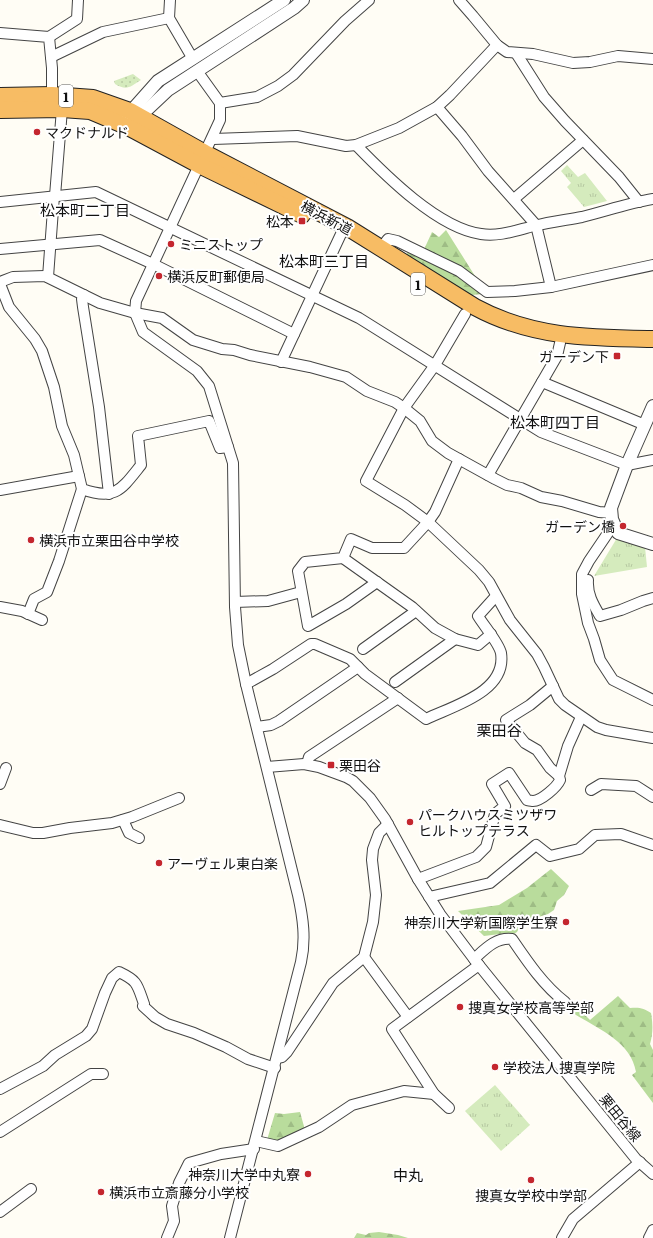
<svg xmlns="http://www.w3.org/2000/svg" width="653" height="1238" font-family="Literata,'Noto Sans JP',serif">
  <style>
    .grass { fill: url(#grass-dots) }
    .forest { fill: url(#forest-firs) }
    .park { fill: url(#park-tufts) }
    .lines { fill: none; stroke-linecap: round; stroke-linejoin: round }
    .minor-casing { stroke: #444; stroke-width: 12 }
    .tertiary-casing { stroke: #444; stroke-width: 14 }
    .trunk-casing { stroke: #222; stroke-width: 18 }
    .minor { stroke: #fff; stroke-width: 10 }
    .tertiary { stroke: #fff; stroke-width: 12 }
    .trunk { stroke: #f7bc64; stroke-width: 16 }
    .poi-dot { fill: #c4262e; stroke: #fff; stroke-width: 1.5 }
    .labels { text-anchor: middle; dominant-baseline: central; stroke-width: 4; stroke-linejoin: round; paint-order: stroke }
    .shield { fill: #fff; stroke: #585858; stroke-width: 1 }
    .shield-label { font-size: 13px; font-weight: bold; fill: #111 }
    .poi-label { font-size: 14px; fill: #111; stroke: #fff; text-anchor: start }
    .street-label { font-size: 14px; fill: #111; stroke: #fff }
    .neighbourhood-label { font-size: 15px; fill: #111; stroke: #fff }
  </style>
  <defs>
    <pattern id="grass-dots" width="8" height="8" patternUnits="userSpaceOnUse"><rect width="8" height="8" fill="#d5ebbd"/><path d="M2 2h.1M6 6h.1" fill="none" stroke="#b6c8a1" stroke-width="1.8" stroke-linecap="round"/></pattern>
    <pattern id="forest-firs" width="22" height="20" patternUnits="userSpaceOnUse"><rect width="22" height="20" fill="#b9dc9c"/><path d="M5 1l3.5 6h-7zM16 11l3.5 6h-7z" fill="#9ebc85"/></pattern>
    <pattern id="park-tufts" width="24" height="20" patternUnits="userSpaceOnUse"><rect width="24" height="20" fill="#d5ebbd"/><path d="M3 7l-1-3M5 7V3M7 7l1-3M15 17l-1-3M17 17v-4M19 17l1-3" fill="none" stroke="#b6c8a1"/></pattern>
  </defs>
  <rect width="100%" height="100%" fill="#fffdf5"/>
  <path class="grass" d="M133,74L141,80C130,87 127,91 115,84L114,81Z"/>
  <g class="forest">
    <path d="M446,230L475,276L482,294L472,295L462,293L406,258L408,250L421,256L432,232L439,237Z"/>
    <path d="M551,869L569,886L564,895L557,901L554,910L548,914L522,922L517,932L512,935L508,933L484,936L458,911L499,905L527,888Z"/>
    <path d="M618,996L630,1008C639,1007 644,1008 651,1013C653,1024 653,1034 650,1044L653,1050V1103L632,1075L636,1072C631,1042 599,1029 576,1015L572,1011L577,1007L590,1020Z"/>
    <path d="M300,1112L305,1130L279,1143L267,1140L275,1113L284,1114Z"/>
    <path d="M379,1232L398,1235L408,1238H354L357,1233L366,1235L369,1233Z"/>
  </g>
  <g class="park">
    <path d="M567,165L578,177L585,173L607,201L584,207L567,187L571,183L561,171Z"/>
    <path d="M617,538L645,547L647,567L594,576Z"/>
    <path d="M495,1085L530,1125L501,1151L465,1111Z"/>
  </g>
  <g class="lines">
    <g class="minor-casing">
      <g id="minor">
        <path d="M170,0L169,18L193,59"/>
        <path d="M459,0L473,16L497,45L507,52L533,54L573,63L590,62L618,56L653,59"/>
        <path d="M0,33L49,37L52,68V95"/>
        <path d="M49,37L77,19L78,0"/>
        <path d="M516,53L544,97L565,121L619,177L639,202"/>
        <path d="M51,57L103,32L169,18"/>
        <path d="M197,71L220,103V120L136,301L135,313L143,332L197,371L209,386L233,463L235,607L238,645L246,684L298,895C303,918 306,939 301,962L230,1238"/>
        <path d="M220,103L257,97L278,86L293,75L345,21L369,0"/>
        <path d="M437,107L462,136L488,171L536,225L551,287"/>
        <path d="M213,139L297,136L346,146L356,145L399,128L437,107L450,95L497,45"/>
        <path d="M356,145C386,176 438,228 481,234C499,237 517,230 534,226C550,222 566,220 582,217C606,211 629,203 653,199"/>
        <path d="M55,196L62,109"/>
        <path d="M514,199L583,140"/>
        <path d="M0,202L96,192L359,318L541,432L627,465L653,460"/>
        <path d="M381,248L388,239L397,241L459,271L487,292L515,291L551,287L653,265"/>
        <path d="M0,249L100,240L153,264L294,334"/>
        <path d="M48,277L54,196"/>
        <path d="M0,282L13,277L45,276L100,303L135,313L162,318L193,340L222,349L234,350L250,355L310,367L346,377L367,391L395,402L404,408L420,421L432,441L448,453L495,479L507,485L521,488L541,497L562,501L599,512L612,513"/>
        <path d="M0,284L9,307L35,339L42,351L54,387L62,426L74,455L82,489C115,501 121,490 141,465L138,436L209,421L220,448L228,447"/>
        <path d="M84,295L82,299L83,307L99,407L109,494"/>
        <path d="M465,314L435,365L404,408L366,481L405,505L428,522L479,570L489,582L510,620L537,654L544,667L559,699L565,705L597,727L606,730L653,738"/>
        <path d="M281,362L341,234"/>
        <path d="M542,382L645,425"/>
        <path d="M488,475L557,356L560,343"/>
        <path d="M0,490L79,476"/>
        <path d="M614,524L589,561L582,574V594L588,623L594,639L600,660L613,680L653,700"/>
        <path d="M343,558L412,607L435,628L455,639L478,645L491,634"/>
        <path d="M588,580C587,594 593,604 600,616L621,610L643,601L653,598"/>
        <path d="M377,582L346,604L308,626L298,571L305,562L343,558L351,539L372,548H404L428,522L435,512L459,459"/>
        <path d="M235,602L268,601L301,592"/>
        <path d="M0,607L22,611L42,620"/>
        <path d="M28,614L34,599L47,592L59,561L82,489"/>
        <path d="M363,649L416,611"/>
        <path d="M395,682L455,639"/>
        <path d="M246,684L273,669L311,644H315L350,659L365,674L426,719C453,706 507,692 501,653C499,643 484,626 478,616L496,596"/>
        <path d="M553,686L530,705L506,720L525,743L537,750L550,768L559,776"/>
        <path d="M257,727L271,725L279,721L358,667"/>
        <path d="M307,764L309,757L398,698"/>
        <path d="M267,767L304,764L319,767L346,777L353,781L370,798L385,819L418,879L440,914L474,959L636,1159L653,1174"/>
        <path d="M0,784L6,768"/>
        <path d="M591,790L601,784L636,786L653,797"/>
        <path d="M123,820L129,833L139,838"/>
        <path d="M0,825L33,833H43L70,828L112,823L132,817L179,798"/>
        <path d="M418,879L476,857L486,847L495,814L505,806L492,784L509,773L527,800C527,800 532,801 533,801C541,801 557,787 560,780L559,776L568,746L581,717"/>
        <path d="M429,897L490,883L536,845L550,856L579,849L595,835L621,834L653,845"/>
        <path d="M364,957L408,1017"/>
        <path d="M474,959C485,949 496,937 512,939C527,961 543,985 565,1002"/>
        <path d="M277,1058L282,1057L287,1052L333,983L364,957L373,922L376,895L372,860L373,849L379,833L388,824"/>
        <path d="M0,1089L43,1066L55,1055L86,1036L92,1029L105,993L112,978L119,972C138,981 137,984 144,1004L143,1006L155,1017L167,1024L194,1033L226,1047L248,1059L275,1068"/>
        <path d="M449,1108L434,1094L392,1029L479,965"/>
        <path d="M0,1132L91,1074H103"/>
        <path d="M256,1141L278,1146L319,1127L352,1105L404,1091L434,1094"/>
        <path d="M0,1212L31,1189"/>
        <path d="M167,1238L174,1221L172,1206L179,1183L189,1163L221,1154L254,1149"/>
        <path d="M562,1238L573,1219L640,1162"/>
        <path d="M649,1238L653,1230"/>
      </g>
    </g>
    <g class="tertiary-casing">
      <g id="tertiary">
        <path d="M126,117L158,81L284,0"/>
        <path d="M134,122L168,90L294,8L303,0"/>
        <path d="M653,406L627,465L611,508L612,519L618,533L653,544"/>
      </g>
    </g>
    <g class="trunk-casing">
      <g id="trunk">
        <path d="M0,96L52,95L93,98L130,111L205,153L347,227L475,307C532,338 590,338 653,339"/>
        <path d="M0,110L62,109L90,111L128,127L199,165L302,215"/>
      </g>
    </g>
    <use href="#minor" class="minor"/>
    <use href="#tertiary" class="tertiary"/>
    <use href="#trunk" class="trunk"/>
  </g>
  <g class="poi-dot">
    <circle cx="37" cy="132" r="4"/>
    <rect x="298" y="217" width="8" height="8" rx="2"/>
    <circle cx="171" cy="244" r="4"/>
    <circle cx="159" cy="276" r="4"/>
    <rect x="613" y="352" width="8" height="8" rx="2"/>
    <circle cx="623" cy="526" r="4"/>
    <circle cx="31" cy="540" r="4"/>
    <rect x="327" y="761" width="8" height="8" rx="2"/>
    <circle cx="410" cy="822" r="4"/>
    <circle cx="159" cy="863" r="4"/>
    <circle cx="566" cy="922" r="4"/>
    <circle cx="460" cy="1007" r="4"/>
    <circle cx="495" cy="1067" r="4"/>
    <circle cx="308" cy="1174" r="4"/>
    <circle cx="531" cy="1180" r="4"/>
    <circle cx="101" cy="1192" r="4"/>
  </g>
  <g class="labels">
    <g class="shield">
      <rect x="59" y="85" width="14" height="22" rx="3"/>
      <rect x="411" y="273" width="14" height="22" rx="3"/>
    </g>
    <g class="shield-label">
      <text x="66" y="96">1</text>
      <text x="418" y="284">1</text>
    </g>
    <g class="poi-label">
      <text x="45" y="132">マクドナルド</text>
      <text x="294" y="221" text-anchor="end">松本</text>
      <text x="179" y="244">ミニストップ</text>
      <text x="167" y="276">横浜反町郵便局</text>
      <text x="609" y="356" text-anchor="end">ガーデン下</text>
      <text x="615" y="526" text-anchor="end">ガーデン橋</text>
      <text x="39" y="540">横浜市立栗田谷中学校</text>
      <text x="339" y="765">栗田谷</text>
      <text x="418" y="814">パークハウスミツザワ<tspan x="418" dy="16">ヒルトップテラス</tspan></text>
      <text x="167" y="863">アーヴェル東白楽</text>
      <text x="558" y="922" text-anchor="end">神奈川大学新国際学生寮</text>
      <text x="468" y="1007">捜真女学校高等学部</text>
      <text x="503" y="1067">学校法人捜真学院</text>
      <text x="300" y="1174" text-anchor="end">神奈川大学中丸寮</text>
      <text x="109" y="1192">横浜市立斎藤分小学校</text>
      <text x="531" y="1195" text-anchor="middle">捜真女学校中学部</text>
    </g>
    <g class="street-label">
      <text transform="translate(327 217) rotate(28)">横浜新道</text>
      <text transform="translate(621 1117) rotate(51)">栗田谷線</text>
    </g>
    <g class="neighbourhood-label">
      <text x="85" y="209">松本町二丁目</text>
      <text x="324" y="260">松本町三丁目</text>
      <text x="555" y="421">松本町四丁目</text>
      <text x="499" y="729">栗田谷</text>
      <text x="408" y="1174">中丸</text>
    </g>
  </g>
</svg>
